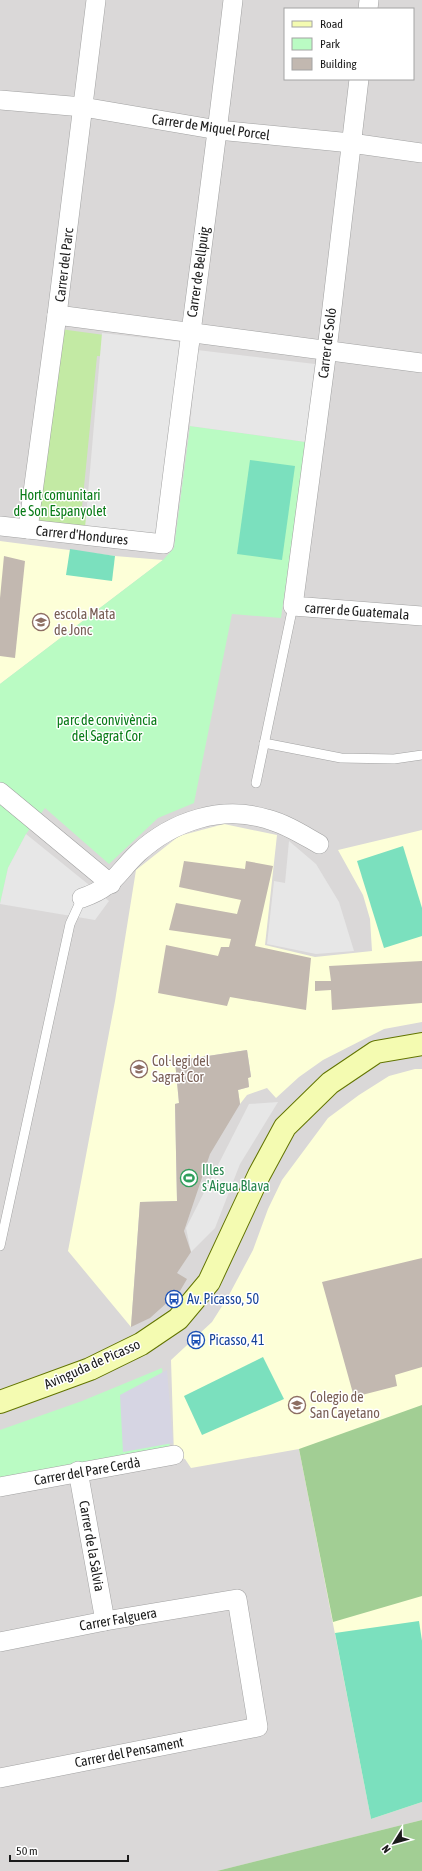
<svg xmlns="http://www.w3.org/2000/svg" width="422" height="1871" font-family="'Asap Condensed',sans-serif">
  <style>
    .residential { fill: #dad8d8; fill-rule: evenodd }
    .education { fill: #fdffd8 }
    .grass { fill: #c3eaa4 }
    .forest { fill: #a2ce94 }
    .park { fill: #bafbc3 }
    .pitch { fill: #7be0be }
    .parking { fill: #e7e7e7 }
    .plaza { fill: #d6d5e3 }
    .building { fill: #c2b8b0 }
    .lines { fill: none; stroke-linecap: round; stroke-linejoin: round }
    .lane-casing { stroke: #a2a2a2; stroke-width: 10 }
    .street-casing { stroke: #a2a2a2; stroke-width: 20 }
    .secondary-casing { stroke: #627401; stroke-width: 24 }
    .lane { stroke: #fff; stroke-width: 9 }
    .street { stroke: #fff; stroke-width: 19 }
    .secondary { stroke: #f4fbb1; stroke-width: 22 }
    .labels { text-anchor: middle; dominant-baseline: central; stroke-width: 3; stroke-linejoin: round; paint-order: stroke }
    .street-label { font-size: 14px; fill: #1b1b1b; stroke: #fff }
    .park-label { font-size: 14px; fill: #087b17; stroke: #fff }
    .education-label { font-size: 14px; fill: #785e54; stroke: #fff; text-anchor: start }
    .leisure-label { font-size: 14px; fill: #27864d; stroke: #fff; text-anchor: start }
    .transit-label { font-size: 14px; fill: #164399; stroke: #fff; text-anchor: start }
  </style>
  <rect width="100%" height="100%" fill="#eeeae0"/>
  <path class="residential" d="M0,0H422V1820L217,1871H0ZM285,9H413V79H285Z"/>
  <g class="education">
    <path d="M0,541L115,556L163,560L0,684Z"/>
    <path d="M224,824L277,835L265,945L315,957L372,951L370,919L363,895L338,850L422,830V1022L384,1029L323,1060L299,1077L276,1098L267,1088L247,1095L240,1104L238,1090L249,1087L248,1078L251,1076L247,1050L175,1061L179,1103L175,1104L177,1201L140,1202L131,1327L68,1251L115,1001L136,870L179,836Z"/>
    <path d="M415,1069H422V1802L371,1819L299,1449L191,1468L185,1459L174,1455L171,1360L212,1322L229,1295L253,1250L268,1209L282,1180L328,1118L359,1095L389,1076Z"/>
  </g>
  <path class="grass" d="M60,329L156,342L115,357L97,356L82,507L96,509L130,536L33,526Z"/>
  <g class="forest">
    <path d="M422,1405V1596L333,1622L299,1449Z"/>
    <path d="M422,1820V1871H217Z"/>
  </g>
  <g class="park">
    <path d="M190,426L306,442L281,618L232,614L194,803L158,818L109,864L45,808L26,834L8,868L0,904V684L163,560L174,548Z"/>
    <path d="M162,1368L170,1449L0,1479V1430L82,1401Z"/>
  </g>
  <g class="pitch">
    <path d="M250,460L295,466L282,560L237,554Z"/>
    <path d="M70,549L115,556L112,581L66,575Z"/>
    <path d="M403,846L422,908V936L384,948L357,861Z"/>
    <path d="M263,1357L284,1399L202,1435L184,1396Z"/>
    <path d="M419,1621L422,1641V1802L371,1819L335,1633Z"/>
  </g>
  <g class="parking">
    <path d="M102,333L181,342L157,536L85,528Z"/>
    <path d="M197,350L315,364L306,442L190,426Z"/>
    <path d="M26,834L109,901L95,920L0,904L8,868Z"/>
    <path d="M289,841L316,864L339,902L354,951L316,954L267,944L274,881L285,883Z"/>
    <path d="M278,1102L240,1164L215,1228L191,1252L186,1228L249,1104Z"/>
  </g>
  <path class="plaza" d="M167,1370L173,1443L123,1452L120,1395Z"/>
  <g class="building">
    <path d="M4,556L25,561L15,658L0,656V598Z"/>
    <path d="M184,861L245,869L246,861L273,866L255,946L311,958L306,1010L230,997L227,1006L158,993L166,945L218,956L221,947H229L231,939L169,930L176,903L237,914L241,900L179,887Z"/>
    <path d="M422,961V1003L332,1010L331,990L315,991V981H331L329,966Z"/>
    <path d="M247,1050L251,1077L248,1078L249,1087L238,1090L240,1104L210,1154L184,1231L191,1252L177,1273L187,1279L180,1291L150,1318L131,1327L140,1202L177,1201L175,1104L179,1103L175,1061Z"/>
    <path d="M422,1258V1367L395,1375L397,1386L354,1397L322,1282Z"/>
  </g>
  <g class="lines">
    <g class="lane-casing">
      <g id="lane">
        <path d="M264,743L341,758L394,759L422,755"/>
        <path d="M256,783L293,606"/>
        <path d="M0,1246L70,924L82,898"/>
      </g>
    </g>
    <g class="street-casing">
      <g id="street">
        <path d="M368,9L369,0"/>
        <path d="M359,79L327,350L293,606L422,616"/>
        <path d="M0,100L83,107L218,130L351,143L422,153"/>
        <path d="M57,315L422,363"/>
        <path d="M0,526L164,544C186,362 212,182 233,0"/>
        <path d="M28,529L57,315L96,0"/>
        <path d="M0,792L111,884"/>
        <path d="M82,898C114,887 116,874 138,853C173,821 221,805 267,819C286,824 303,835 319,844"/>
        <path d="M78,1471L105,1621"/>
        <path d="M0,1487L174,1455"/>
        <path d="M0,1642L105,1621L237,1599L258,1727L0,1778"/>
      </g>
    </g>
    <g class="secondary-casing">
      <path id="secondary" d="M0,1402L90,1369L141,1344L178,1319L209,1282L259,1175L285,1127L330,1083L376,1052L422,1044"/>
    </g>
    <use href="#lane" class="lane"/>
    <use href="#street" class="street"/>
    <use href="#secondary" class="secondary"/>
  </g>
  <defs>
    <g id="school-ring" transform="scale(0.9)"><circle r="9.5" fill="#fff" stroke="#8d6e63" stroke-width="1.5"/><path d="M0-5L7-2L0 1L-7-2ZM-4 1L0 2.5L4 1V4Q0 6-4 4Z" fill="#8d6e63"/></g>
    <g id="stadium-ring" transform="scale(0.9)"><circle r="9.5" fill="#fff" stroke="#2e9e5b" stroke-width="1.5"/><path d="M0-5a6.5 5 0 1 0 0 10a6.5 5 0 1 0 0-10ZM-3.5-1.8h7v3.6h-7Z" fill="#2e9e5b"/></g>
    <g id="bus-ring" transform="scale(0.9)"><circle r="9.5" fill="#fff" stroke="#1a4fb4" stroke-width="1.5"/><path d="M-5-6H5V4H4V6H2V4H-2V6H-4V4H-5ZM-3.5-4V0h7V-4ZM-3.5 1.2v1.5H-2V1.2ZM2 1.2v1.5H3.5V1.2Z" fill="#1a4fb4"/></g>
  </defs>
  <g fill-rule="evenodd">
    <use href="#school-ring" x="41" y="622"/>
    <use href="#school-ring" x="139" y="1069"/>
    <use href="#stadium-ring" x="189" y="1178"/>
    <use href="#bus-ring" x="174" y="1299"/>
    <use href="#bus-ring" x="196" y="1340"/>
    <use href="#school-ring" x="297" y="1405"/>
  </g>
  <g class="labels">
    <g class="street-label">
      <text transform="translate(211 127) rotate(8)">Carrer de Miquel Porcel</text>
      <text transform="translate(64 265) rotate(-83)">Carrer del Parc</text>
      <text transform="translate(198 272) rotate(-82)">Carrer de Bellpuig</text>
      <text transform="translate(327 343) rotate(-83)">Carrer de Soló</text>
      <text transform="translate(82 535) rotate(6)">Carrer d'Hondures</text>
      <text transform="translate(357 611) rotate(4)">carrer de Guatemala</text>
      <text transform="translate(92 1364) rotate(-24)">Avinguda de Picasso</text>
      <text transform="translate(87 1471) rotate(-10)">Carrer del Pare Cerdà</text>
      <text transform="translate(92 1546) rotate(80)">Carrer de la Sàlvia</text>
      <text transform="translate(118 1619) rotate(-10)">Carrer Falguera</text>
      <text transform="translate(129 1752) rotate(-11)">Carrer del Pensament</text>
    </g>
    <g class="park-label">
      <text x="60" y="495">Hort comunitari<tspan x="60" dy="16">de Son Espanyolet</tspan></text>
      <text x="107" y="720">parc de convivència<tspan x="107" dy="16">del Sagrat Cor</tspan></text>
    </g>
    <g class="education-label">
      <text x="54" y="614">escola Mata<tspan x="54" dy="16">de Jonc</tspan></text>
      <text x="152" y="1061">Col·legi del<tspan x="152" dy="16">Sagrat Cor</tspan></text>
      <text x="310" y="1397">Colegio de<tspan x="310" dy="16">San Cayetano</tspan></text>
    </g>
    <g class="leisure-label">
      <text x="202" y="1170">Illes<tspan x="202" dy="16">s'Aigua Blava</tspan></text>
    </g>
    <g class="transit-label">
      <text x="187" y="1299">Av. Picasso, 50</text>
      <text x="209" y="1340">Picasso, 41</text>
    </g>
  </g>
  <rect x="284" y="8" width="130" height="72" fill="#ffffff" stroke="#a4a4a4"/>
  <rect x="292" y="21" width="20" height="6" fill="#f4fbb1" stroke="#a4a4a4"/>
  <text x="320" y="28" font-size="12" fill="#1b1b1b">Road</text>
  <rect x="292" y="38" width="20" height="12" fill="#bafbc3" stroke="#a4a4a4"/>
  <text x="320" y="48" font-size="12" fill="#1b1b1b">Park</text>
  <rect x="292" y="58" width="20" height="12" fill="#c2b8b0" stroke="#a4a4a4"/>
  <text x="320" y="68" font-size="12" fill="#1b1b1b">Building</text>
  <g transform="translate(394 1843) rotate(233)" stroke="#ffffff" stroke-width="3" paint-order="stroke">
  <path d="M0-3L7 15L0 10L-7 15Z" fill="#1b1b1b"/>
  <text y="-6" font-size="11" font-weight="bold" text-anchor="middle" fill="#1b1b1b">N</text>
  </g>
  <path d="M10 1855v6h118v-6" fill="none" stroke="#1b1b1b" stroke-width="2"/>
  <text x="16" y="1855" font-size="12" fill="#1b1b1b" stroke="#ffffff" stroke-width="3" paint-order="stroke">50 m</text>
</svg>
